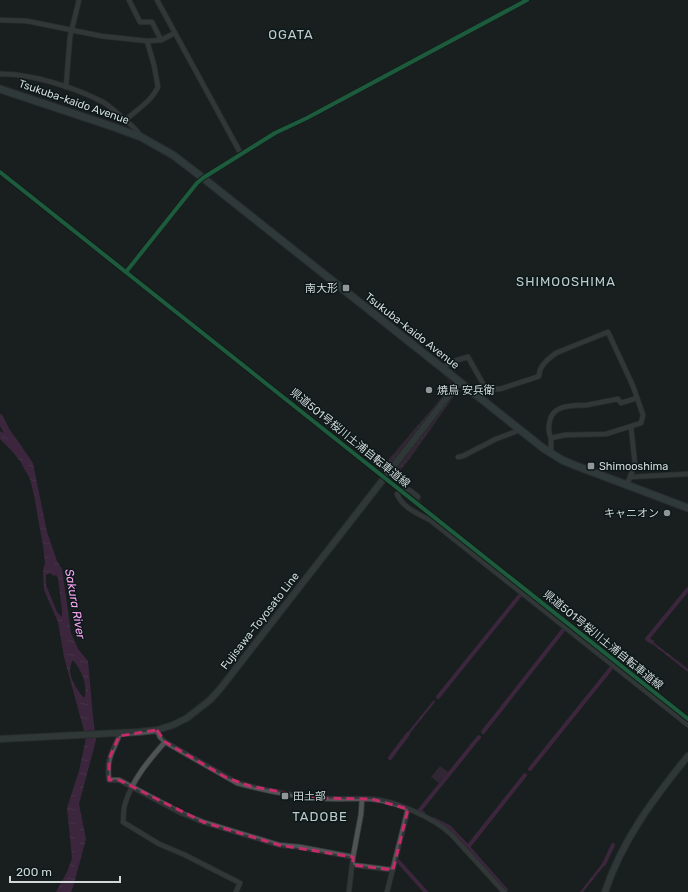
<svg xmlns="http://www.w3.org/2000/svg" width="688" height="892" font-family="Rubik,'Noto Sans JP',sans-serif">
  <style>
    .grass { fill: url(#grass-dots) }
    .park { fill: #4f2f4e }
    .water { fill: url(#water-ripples); fill-rule: evenodd }
    .lines { fill: none; stroke-linecap: round; stroke-linejoin: round }
    .canal { stroke: #663063; stroke-width: 4 }
    .river { stroke: #663063; stroke-width: 7 }
    .minor-casing { stroke: #363a3a; stroke-width: 6 }
    .major-casing { stroke: #363a3a; stroke-width: 8 }
    .highway-casing { stroke: #363a3a; stroke-width: 9 }
    .minor { stroke: #4f5354; stroke-width: 4.5 }
    .major { stroke: #4a5455; stroke-width: 6 }
    .highway { stroke: #4b595a; stroke-width: 7 }
    .cycleway-casing { stroke: #0d1819; stroke-width: 6 }
    .cycleway { stroke: #20a55d; stroke-width: 4 }
    .marked { fill: none; stroke: #c42b68; stroke-width: 3; stroke-dasharray: 8 5; stroke-linejoin: round }
    .poi-dot { fill: #919797; stroke: #0d1819; stroke-width: 1.5 }
    .labels { text-anchor: middle; dominant-baseline: central; stroke-width: 3; stroke-linejoin: round; paint-order: stroke }
    .street-label { font-size: 11px; fill: #d1d8d8; stroke: #0d1819 }
    .poi-label { font-size: 11px; fill: #d1d8d8; stroke: #0d1819; text-anchor: start }
    .water-label { font-size: 12px; font-style: italic; fill: #fda6f6; stroke: #0d1819 }
    .quarter-label { font-size: 13px; letter-spacing: 1px; fill: #bdcbcc; stroke: #0d1819 }
  </style>
  <defs>
    <pattern id="grass-dots" width="8" height="8" patternUnits="userSpaceOnUse"><rect width="8" height="8" fill="#4f2f4e"/><path d="M2 2h.1M6 6h.1" fill="none" stroke="#674c67" stroke-width="1.8" stroke-linecap="round"/></pattern>
    <pattern id="water-ripples" width="26" height="14" patternUnits="userSpaceOnUse"><rect width="26" height="14" fill="#663063"/><path d="M2 4q2-2 4 0t4 0M15 11q2-2 4 0t4 0" fill="none" stroke="#7b4d79"/></pattern>
  </defs>
  <rect width="100%" height="100%" fill="#191f1f"/>
  <g class="grass">
    <path d="M441,373L451,382V388L385,472L383,470V466L450,388V382Z"/>
    <path d="M460,390H464L479,402L462,391L456,393L411,457L393,479L390,476L456,391Z"/>
  </g>
  <g class="park">
    <path d="M409,491L421,502L420,504L436,514L443,523L442,524L402,493Z"/>
    <path d="M440,766L448,772L439,783L431,777Z"/>
  </g>
  <g class="water">
    <path d="M0,431L19,443L33,463L47,532L57,561L62,569L71,633L78,649L88,661L93,717L96,740L79,804L86,839L73,887L71,892H56L67,872L72,858L67,808L79,771L86,738L64,657L58,622L44,590L43,571L45,563L43,546L34,495L30,479L20,461L11,450L0,439ZM50,573L54,576L56,575L58,578L62,610V617L57,612L46,585V575ZM73,660C82,671 87,683 85,697H83C75,687 65,672 73,660Z"/>
    <path d="M646,639H649L688,669V672Z"/>
    <path d="M434,700L435,702L406,738L404,737Z"/>
    <path d="M605,860L607,862L583,892H580Z"/>
  </g>
  <g class="lines">
    <g class="canal">
      <path d="M652,642L647,639L688,589"/>
      <path d="M438,697L521,594"/>
      <path d="M483,732L564,629"/>
      <path d="M390,758L408,734"/>
      <path d="M530,769L612,667"/>
      <path d="M423,813L419,811L479,737"/>
      <path d="M433,819L449,827L468,847"/>
      <path d="M398,861L426,892"/>
      <path d="M604,864L613,845"/>
      <path d="M506,890L468,847L525,775"/>
    </g>
    <path class="river" d="M0,418L7,432L18,447"/>
    <g class="minor-casing">
      <g id="minor">
        <path d="M129,0L140,22H152L161,40"/>
        <path d="M157,0L241,154"/>
        <path d="M0,20L27,21L101,36L147,41L161,40L175,33"/>
        <path d="M0,74C30,73 76,88 103,102C111,107 117,113 124,119C130,124 138,130 141,137"/>
        <path d="M66,87L70,37L79,0"/>
        <path d="M126,120C137,109 151,102 158,87L154,65L147,41"/>
        <path d="M126,272L197,183L203,178L275,133L307,118L527,0"/>
        <path d="M441,368L457,360L468,357L486,389H500L537,377L539,376C539,366 548,359 556,353L608,332L633,386L643,415L641,423L606,434L565,435L551,438V453"/>
        <path d="M551,438C548,432 548,427 550,420C554,404 573,406 587,405C597,403 607,401 618,399L621,403L637,398"/>
        <path d="M458,457L463,456L496,439L520,430"/>
        <path d="M630,477L688,474"/>
        <path d="M627,485L635,464L631,427"/>
        <path d="M418,497C409,489 409,487 397,494C402,507 418,514 430,520L688,725"/>
        <path d="M157,730L160,737L165,742L237,783C263,790 292,796 319,798C336,800 353,798 371,799C396,801 432,817 451,834L504,892"/>
        <path d="M120,733C113,753 106,757 109,780H119L181,813L203,822L279,845L300,847L353,857L349,891"/>
        <path d="M165,742C149,760 132,780 125,804C123,809 124,816 123,822L159,844L183,854L240,883L236,892"/>
        <path d="M353,857L361,814L362,799"/>
        <path d="M353,865L393,870"/>
        <path d="M387,892L408,809"/>
      </g>
    </g>
    <g class="major-casing">
      <g id="major">
        <path d="M0,739L138,732L157,730L173,725L187,718L210,700L220,689L459,382"/>
        <path d="M605,892C622,840 654,798 688,756"/>
      </g>
    </g>
    <g class="highway-casing">
      <path id="highway" d="M0,89L111,126L141,137L173,155L203,178L543,448L562,460L574,465L688,508"/>
    </g>
    <use href="#minor" class="minor"/>
    <use href="#major" class="major"/>
    <use href="#highway" class="highway"/>
    <g class="cycleway-casing">
      <g id="cycleway">
        <path d="M0,172L688,719"/>
        <path d="M126,272L197,183L203,178L275,133L307,118L527,0"/>
      </g>
    </g>
    <use href="#cycleway" class="cycleway"/>
  </g>
  <path d="M0 0H688V892H0ZM157,730L165,742L227,778L250,786L311,798L372,799L408,809L393,870L353,865V857L279,845L203,822L119,780H109V759L119,736Z" fill="#191f1f" fill-opacity=".55" fill-rule="evenodd"/>
  <path class="marked" d="M157,730L165,742L227,778L250,786L311,798L372,799L408,809L393,870L353,865V857L279,845L203,822L119,780H109V759L119,736Z"/>
  <g class="poi-dot">
    <rect x="342" y="284" width="8" height="8" rx="2"/>
    <circle cx="429" cy="390" r="4"/>
    <rect x="587" y="462" width="8" height="8" rx="2"/>
    <circle cx="667" cy="513" r="4"/>
    <rect x="281" y="792" width="8" height="8" rx="2"/>
  </g>
  <g class="labels">
    <g class="street-label">
      <text transform="translate(74 102) rotate(19)">Tsukuba-kaido Avenue</text>
      <text transform="translate(412 331) rotate(38)">Tsukuba-kaido Avenue</text>
      <text transform="translate(350 438) rotate(39)">県道501号桜川土浦自転車道線</text>
      <text transform="translate(260 621) rotate(-52)">Fujisawa-Toyosato Line</text>
      <text transform="translate(603 640) rotate(39)">県道501号桜川土浦自転車道線</text>
    </g>
    <g class="poi-label">
      <text x="338" y="288" text-anchor="end">南大形</text>
      <text x="437" y="390">焼鳥 安兵衛</text>
      <text x="599" y="466">Shimooshima</text>
      <text x="659" y="513" text-anchor="end">キャニオン</text>
      <text x="293" y="796">田土部</text>
    </g>
    <g class="water-label">
      <text transform="translate(75 604) rotate(80)">Sakura River</text>
    </g>
    <g class="quarter-label">
      <text x="291" y="34">OGATA</text>
      <text x="566" y="281">SHIMOOSHIMA</text>
      <text x="320" y="816">TADOBE</text>
    </g>
  </g>
  <path d="M10 876v6h110v-6" fill="none" stroke="#d1d8d8" stroke-width="2"/>
  <text x="16" y="876" font-size="12" fill="#d1d8d8" stroke="#0d1819" stroke-width="3" paint-order="stroke">200 m</text>
</svg>
